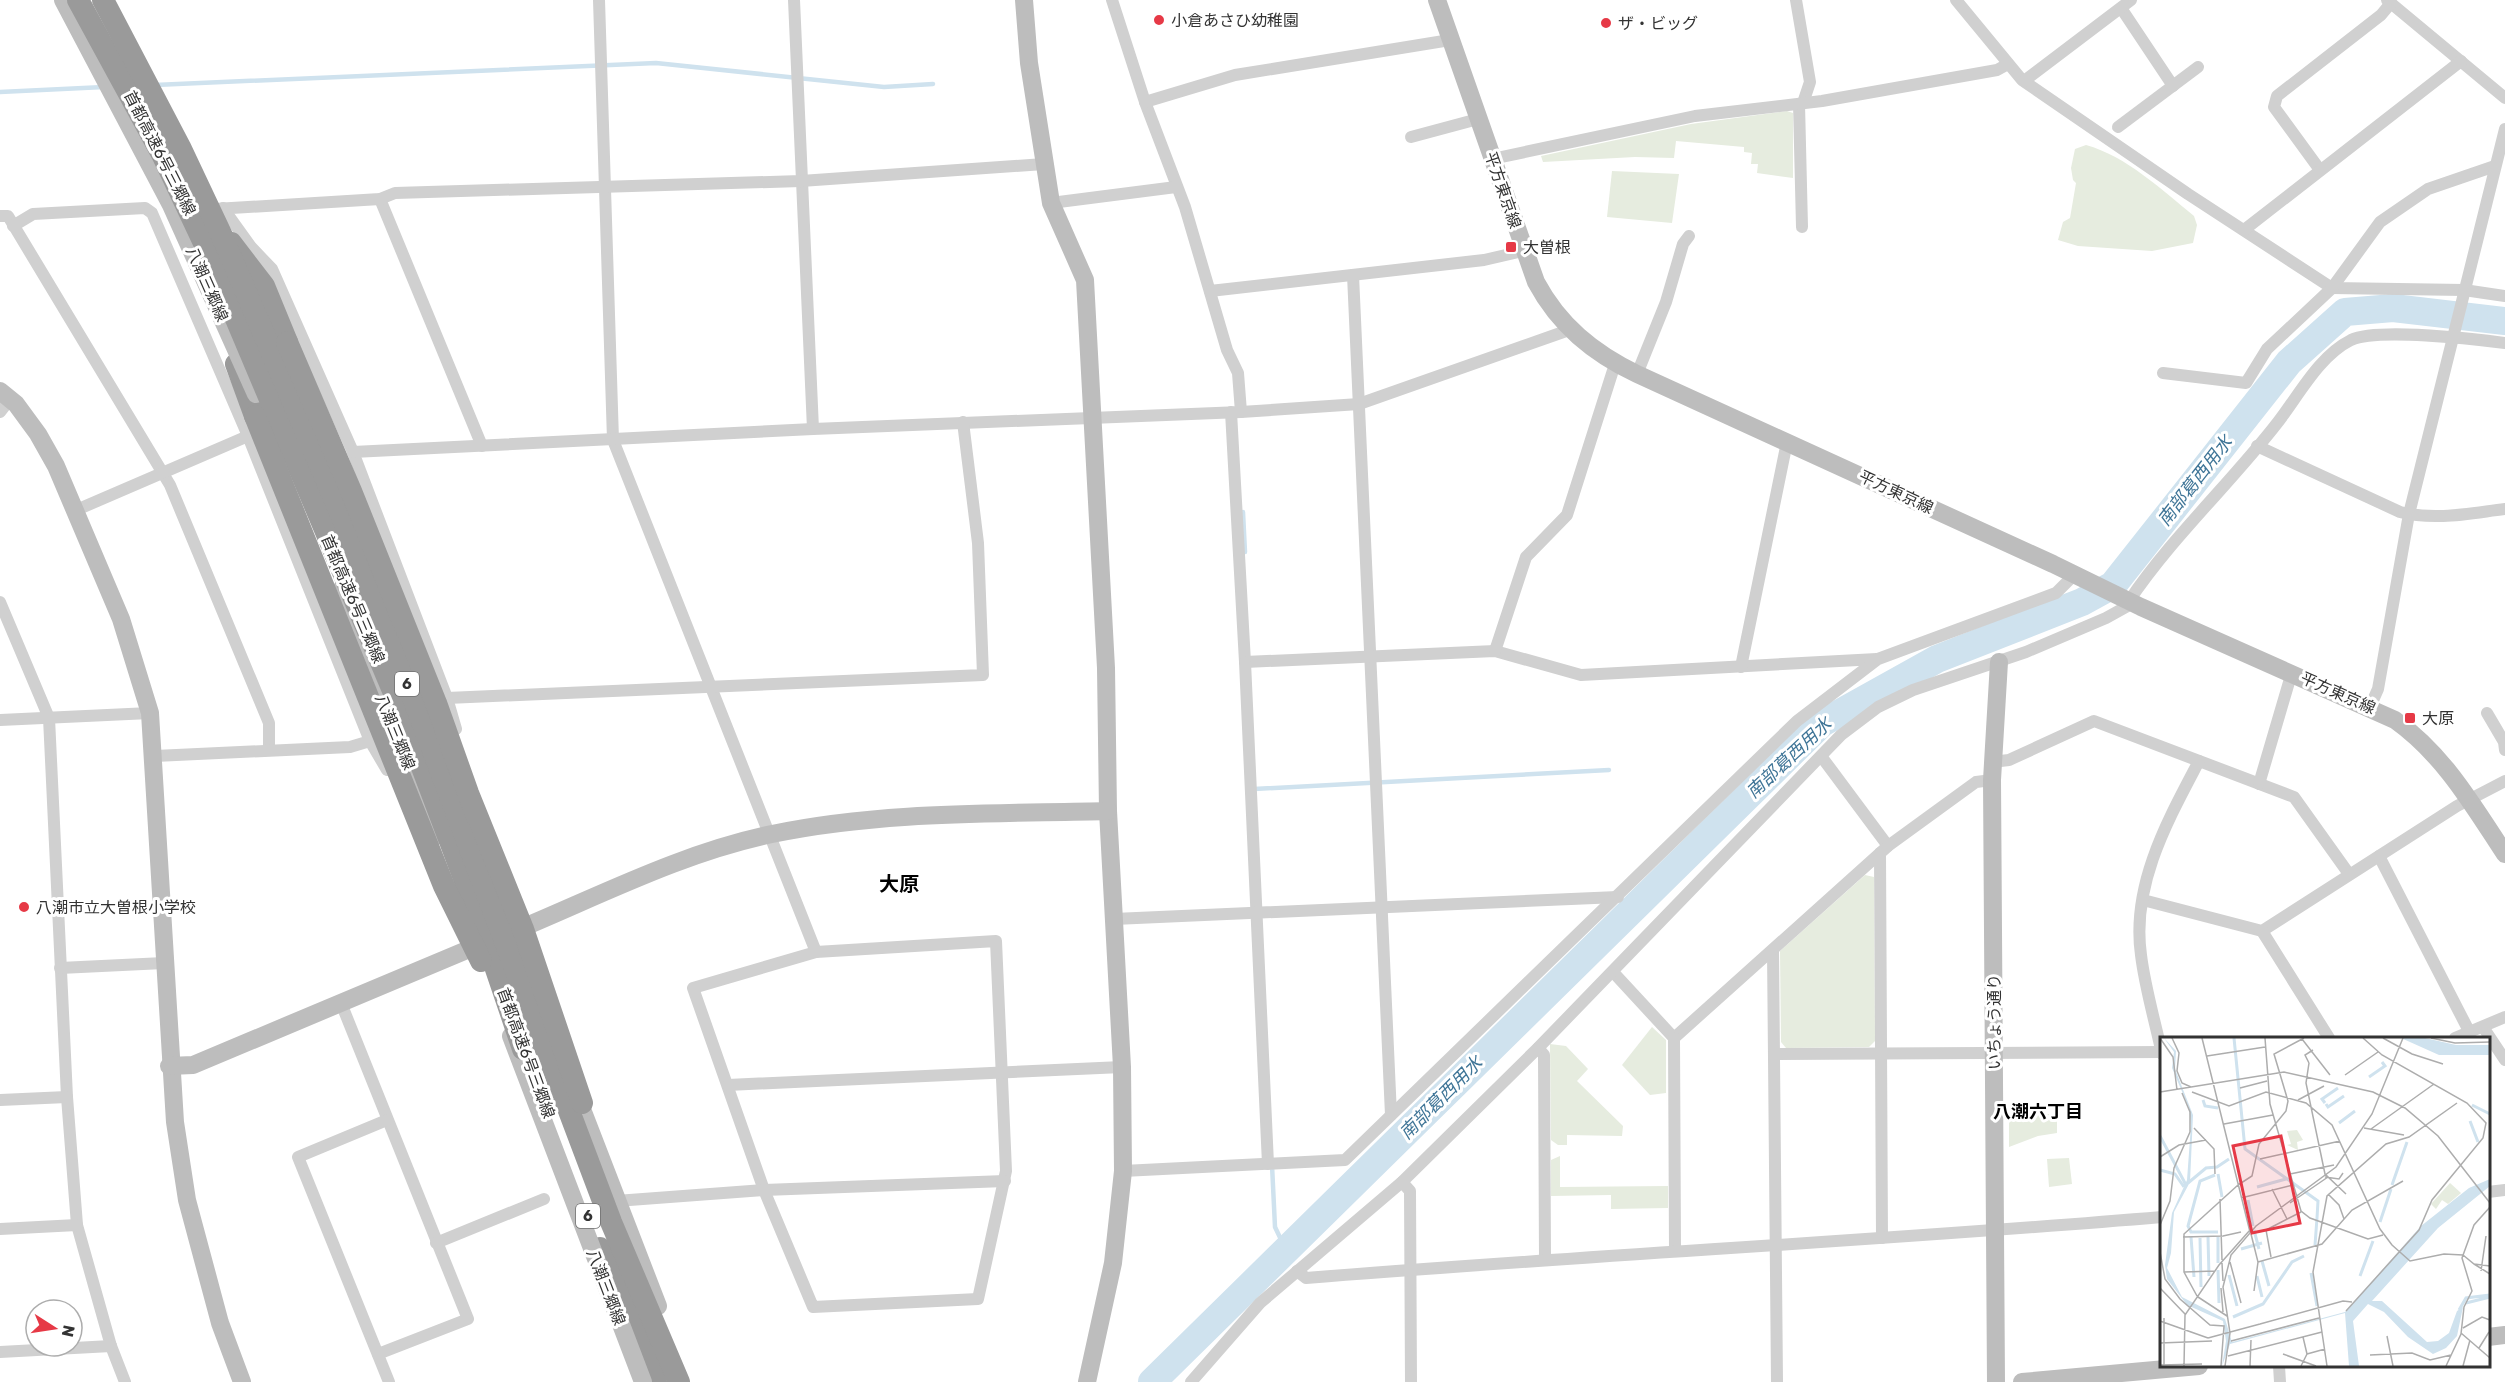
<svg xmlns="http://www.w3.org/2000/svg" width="2505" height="1382" font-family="Rubik,'Noto Sans JP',sans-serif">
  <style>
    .green { fill: #e6ecdf }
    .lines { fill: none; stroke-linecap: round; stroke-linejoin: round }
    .stream { stroke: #cfe2ee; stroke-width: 4.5 }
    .river { stroke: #cfe2ee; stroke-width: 28 }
    .street { stroke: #d0d0d0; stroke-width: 12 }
    .secondary { stroke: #bdbdbd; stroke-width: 18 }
    .highway { stroke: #9a9a9a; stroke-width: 22 }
    .secondary-bridge { stroke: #bdbdbd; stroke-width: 18 }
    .highway-bridge { stroke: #9a9a9a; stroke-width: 22 }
    .poi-dot { fill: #e63946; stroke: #fff; stroke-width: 2 }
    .labels { text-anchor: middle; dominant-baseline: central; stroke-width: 6; stroke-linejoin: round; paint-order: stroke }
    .shield { fill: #fff; stroke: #707070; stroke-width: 1.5 }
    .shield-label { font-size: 15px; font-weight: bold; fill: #333 }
    .poi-label { font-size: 16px; fill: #333; stroke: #fff; text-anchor: start }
    .street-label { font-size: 16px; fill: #333; stroke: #fff }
    .water-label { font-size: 18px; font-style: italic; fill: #3f7597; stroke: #fff }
    .neighbourhood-label { font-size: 18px; font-weight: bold; fill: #000; stroke: #fff }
    .quarter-label { font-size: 20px; font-weight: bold; fill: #000; stroke: #fff }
    .inset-river { fill: none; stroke: #cfe2ee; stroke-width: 3 }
    .inset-road { fill: none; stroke: #adadad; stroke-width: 1.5 }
    .view { fill: #e63946; fill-opacity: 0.15; stroke: #e63946; stroke-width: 3 }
    .inset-edge { fill: none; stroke: #333; stroke-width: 3 }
  </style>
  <rect width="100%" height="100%" fill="#fff"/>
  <g class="green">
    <path d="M1787,111L1793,113V178L1757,173L1758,164H1751L1752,153L1744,152V147L1676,141L1674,158L1635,157L1543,162L1541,156L1691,124Z"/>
    <path d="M2086,145C2126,156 2162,190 2194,216L2197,225L2193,243L2152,251L2078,246L2058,240L2063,222L2070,218L2076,183L2073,180L2071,168L2075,149Z"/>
    <path d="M1612,171L1679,174L1672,223L1607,217Z"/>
    <path d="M1865,875L1874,877L1875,1041L1869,1047L1786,1048L1781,1042L1780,951Z"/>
    <path d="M1652,1027L1666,1040V1093L1650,1095L1622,1065Z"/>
    <path d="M1550,1044L1566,1046L1588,1069L1577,1081L1623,1126L1622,1136L1567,1135V1145H1558L1551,1140Z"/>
    <path d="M2009,1114H2057V1133L2038,1136L2009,1147Z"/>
    <path d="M1560,1156V1187L1668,1186V1208L1611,1209V1195L1551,1196V1160Z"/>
    <path d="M2069,1158L2072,1184L2049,1187L2047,1159Z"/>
  </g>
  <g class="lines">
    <g class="stream">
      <path d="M155,85L656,63L884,87L933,84"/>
      <path d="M0,92L104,87"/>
      <path d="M1243,512L1245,552"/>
      <path d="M1254,789L1609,770"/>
      <path d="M1272,1165L1275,1227L1286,1250"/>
    </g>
    <path class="river" d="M1152,1382L1822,723L1937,659L2082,602L2113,585L2289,362L2345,312L2393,308L2505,321"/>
    <g class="street">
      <path d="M599,0L613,440L816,952"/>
      <path d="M794,0L813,429"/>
      <path d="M1112,0L1145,102L1185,207L1227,350L1238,373L1241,412"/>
      <path d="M1796,0L1810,82L1803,103"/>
      <path d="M1956,0L2022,80L2188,194L2332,288L2464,290L2505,296"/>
      <path d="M2387,0L2505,98"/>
      <path d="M2121,8L2173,86"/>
      <path d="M2024,81L2131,0"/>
      <path d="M1145,102L1235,75L1450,40"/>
      <path d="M1799,104L1802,227"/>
      <path d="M2118,127L2198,67"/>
      <path d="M1411,137L1478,119"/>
      <path d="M1492,159L1695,116L1822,101L1997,70L2008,64"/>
      <path d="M2320,170L2274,107L2277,96L2381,15L2391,3"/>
      <path d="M380,199L482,446"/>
      <path d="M1051,203L1176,187"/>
      <path d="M223,208L251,247L272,269L353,452L447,698L456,729"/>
      <path d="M215,209L380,199L395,193L801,181L1044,164"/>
      <path d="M0,216H8L170,485L269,723V750"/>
      <path d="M13,226L33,214L145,208L152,213L248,436L370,741L387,770"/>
      <path d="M2244,230L2461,61"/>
      <path d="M1353,275L1391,1115"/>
      <path d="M1210,291L1484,260L1523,251"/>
      <path d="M2163,373L2246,383L2267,349L2332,288L2380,222L2428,189L2495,166"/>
      <path d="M1637,374L1666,302L1683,244L1689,236"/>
      <path d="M0,412L10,399"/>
      <path d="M1231,412L1245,662L1495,651L1581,675L1877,659"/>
      <path d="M2257,446L2400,512C2435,521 2471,513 2505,509"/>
      <path d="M353,452L813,429L1241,412L1359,404L1569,330"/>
      <path d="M74,511L248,436"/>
      <path d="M2129,601C2172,537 2231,483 2278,422C2299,395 2319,356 2351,340C2377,328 2473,339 2505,343"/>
      <path d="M0,602L49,718L67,1097L77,1225L111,1346L125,1382"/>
      <path d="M1495,651L1526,557L1567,515L1615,364"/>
      <path d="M1245,662L1268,1164"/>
      <path d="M1741,667L1787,442"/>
      <path d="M447,698L983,675L978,543L963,422"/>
      <path d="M2370,707L2378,689L2409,514L2505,129"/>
      <path d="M2487,713L2504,742L2505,750"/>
      <path d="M0,720L150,713"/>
      <path d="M155,756L350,747L370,741"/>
      <path d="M1821,756L1888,846"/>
      <path d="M1992,762L2009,760L2094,721L2294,797L2349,874"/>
      <path d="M2259,784L2292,672"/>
      <path d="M1880,853L1882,1238"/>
      <path d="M2379,856L2470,1033"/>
      <path d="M2143,900L2262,931L2457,806L2505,781"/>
      <path d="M1114,919L1618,897"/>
      <path d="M2262,931L2329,1038"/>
      <path d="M996,941L1006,1171L978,1299L813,1307L764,1190L693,988L816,952Z"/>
      <path d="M1773,950L1777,1382"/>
      <path d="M60,968L164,963"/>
      <path d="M1613,972L1674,1038L1888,846L1976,782L1992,780"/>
      <path d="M341,1003L468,1319L378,1354"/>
      <path d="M2483,1027L2505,1060"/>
      <path d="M1674,1038L1675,1251"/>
      <path d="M2455,1038L2505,1017"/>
      <path d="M1538,1048L1544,1055L1545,1259"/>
      <path d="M1774,1054L2161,1052"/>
      <path d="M2162,1054C2155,1021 2145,988 2141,955C2131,885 2168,820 2199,761"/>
      <path d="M728,1085L1122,1067"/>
      <path d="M0,1100L67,1097"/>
      <path d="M387,1120L298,1157L389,1382"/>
      <path d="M1123,1171L1345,1160L1797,721L1878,659L2056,593L2075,574"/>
      <path d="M1402,1182L1410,1191L1411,1382"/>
      <path d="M2488,1192L2505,1190"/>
      <path d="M616,1201L764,1190L1005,1181"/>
      <path d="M0,1229L77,1225"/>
      <path d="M436,1243L544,1199"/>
      <path d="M1297,1271L1306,1278C1591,1255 1877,1241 2162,1217"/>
      <path d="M0,1352L111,1346"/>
      <path d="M2279,1366L2280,1382"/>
      <path d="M1191,1382L1260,1303L1402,1182L1538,1048L1841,735L1878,707L1913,690L2026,652L2106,618L2133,603"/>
    </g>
    <g class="secondary">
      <path d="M1024,0L1029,63L1051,203L1085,280L1106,668L1108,811L1122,1067L1123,1171L1113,1263L1087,1382"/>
      <path d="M1437,0L1536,282C1559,325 1593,353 1637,374L2053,564L2141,607L2395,720C2444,755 2472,804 2505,854"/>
      <path d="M0,391L16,404L38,434L56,466L121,619L150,713L175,1122L187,1200L220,1323L242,1382"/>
      <path d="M512,932C597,897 681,853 772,834C882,811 997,814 1108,811"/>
      <path d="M169,1066L193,1065L486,942"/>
      <path d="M575,1091L658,1306"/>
      <path d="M2488,1337L2505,1335"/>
      <path d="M1996,1382L1992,780L1999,662"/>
      <path d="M2022,1382L2199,1366"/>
    </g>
    <g class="highway">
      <path d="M231,243L264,286L287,342"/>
      <path d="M236,364L255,416"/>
      <path d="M600,1248L656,1382"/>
    </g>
    <g class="secondary-bridge">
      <path d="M63,0L171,205L256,394"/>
      <path d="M339,591L436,836"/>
      <path d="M511,1036L643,1382"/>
    </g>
    <g class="highway-bridge">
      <path d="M78,0L163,156L204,243L394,693L476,910L523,1049"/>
      <path d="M103,0L180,147L222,236L364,568L611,1222L679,1382"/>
      <path d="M287,342L351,491L436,703L468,793L523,929L582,1103"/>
      <path d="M255,416L444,886L481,961"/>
    </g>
  </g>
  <g class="poi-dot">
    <circle cx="1159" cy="20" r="6"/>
    <circle cx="1606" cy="23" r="6"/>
    <rect x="1505" y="241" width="12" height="12" rx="3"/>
    <rect x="2404" y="712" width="12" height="12" rx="3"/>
    <circle cx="24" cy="907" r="6"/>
  </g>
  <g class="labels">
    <g class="shield">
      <rect x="395" y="672" width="24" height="24" rx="4.5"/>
      <rect x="576" y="1204" width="24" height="24" rx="4.5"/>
    </g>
    <g class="shield-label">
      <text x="407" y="684">6</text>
      <text x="588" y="1216">6</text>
    </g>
    <g class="poi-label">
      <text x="1171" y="20">小倉あさひ幼稚園</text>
      <text x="1618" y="23">ザ・ビッグ</text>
      <text x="1523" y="247">大曽根</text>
      <text x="2422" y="718">大原</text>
      <text x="36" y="907">八潮市立大曽根小学校</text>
    </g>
    <g class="street-label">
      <text transform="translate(160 153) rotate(63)">首都高速6号三郷線</text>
      <text transform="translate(1503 190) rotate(71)">平方東京線</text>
      <text transform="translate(207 284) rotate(66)">八潮三郷線</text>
      <text transform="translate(1896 492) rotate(25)">平方東京線</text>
      <text transform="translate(353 599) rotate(67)">首都高速6号三郷線</text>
      <text transform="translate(2338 693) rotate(24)">平方東京線</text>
      <text transform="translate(395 732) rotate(68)">八潮三郷線</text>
      <text transform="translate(1994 1022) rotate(-90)">いちょう通り</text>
      <text transform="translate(526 1053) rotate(70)">首都高速6号三郷線</text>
      <text transform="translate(606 1287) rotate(69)">八潮三郷線</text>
    </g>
    <g class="water-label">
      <text transform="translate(2195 481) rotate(-52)">南部葛西用水</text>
      <text transform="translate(1789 758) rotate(-43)">南部葛西用水</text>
      <text transform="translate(1441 1098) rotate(-45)">南部葛西用水</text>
    </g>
    <g class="neighbourhood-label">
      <text x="2038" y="1112">八潮六丁目</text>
    </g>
    <g class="quarter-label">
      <text x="899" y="884">大原</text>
    </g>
  </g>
  <g transform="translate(2160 1037)">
    <rect width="330" height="330" fill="#fff"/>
    <path d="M137,93L143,103L137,105L138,113L127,108L131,107L127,94ZM290,146L301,156L288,167L282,163L276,172L271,167Z" fill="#e6ecdf"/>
    <path d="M4,1L16,14L15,32L33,78L30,145L14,175L11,216L7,231L22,260L65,282L72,305L185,275L261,189L309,151L330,142V149L278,191L212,264H222L267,305L278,304L289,296L297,274L303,270L297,299L286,311L273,317L248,300L224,275L208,267L193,284L199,329H189L185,276L70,307L62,329L66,304L63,284L27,268L7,242L5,228L12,176L27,143L31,88L29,71L12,31L14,15ZM241,1H265L296,8H330V18H279Z" fill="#cfe2ee"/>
    <path class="inset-river" d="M74,1L85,112L158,164L157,181M209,40L225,29L222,25M43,63L45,69L58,71M165,66L162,62L178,51M166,67L168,70L184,59M312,68L330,77M310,84L318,105M179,86L195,74M0,99L26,148M0,133L15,137L24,150M58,137L62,160M55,138L40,144L28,189L31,195H58M28,146L46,131L57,130L69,122M232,148L247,105M97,150L126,142M88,163L93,189M220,185L231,152M94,193L99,212M31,200L34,240M48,200L49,239M58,200V226M40,201L41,250M155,208L157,181M81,212L102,206M102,224L109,249M58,233L59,266M151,236L157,269M69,238L77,269M97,239L102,260M200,239L213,204M306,266L330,260M299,273L306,261L330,258M73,280L103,267L132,225L144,219"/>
    <path class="inset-road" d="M0,1L13,20L17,53M12,1L19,16L17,34L22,46L31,50M42,1L90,195M105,1L110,67L141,174L150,181L208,202L223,198M223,1L252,17L283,27M271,1L295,6L330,5M142,2L170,38M47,19L105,10M149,26L146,46L165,137L186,157M149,26L145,18L153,13M185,38L218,15M80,51L107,44M0,55L124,35L213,55L245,71L278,99L330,166M32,55L69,69L106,55L146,66L172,88L220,192L232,208L250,224L284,217L303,218M22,56L30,75V95M138,63L164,49M64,87L113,78M34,91L54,112L55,137M204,91L244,98M211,92L274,47M0,120L19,108L46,103M100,122L180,104M130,137L174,128M165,140L179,142L183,136M78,148L92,139L99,107L126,74L128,64L114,17L144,1M112,152L127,182M168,157L179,168L184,182M81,161L133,148M60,162L62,223M130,166L168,140M0,188L10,164L14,131L30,95M91,197L98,225L94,254M23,200L63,199L81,195M0,215L5,242L20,262L50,288L64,289L61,329M303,218L314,227L330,229M111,220L106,193L141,175M70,225L81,266M98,225L162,207L192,173L243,144M62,226L63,244M314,227L330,237M321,234L326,199M24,235L55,234M0,251L25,277M61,251L63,275M37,259L24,235V197L78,148M38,260L67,279M186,274L259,193L272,163L323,101L326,86L307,66L222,18L203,1M0,284L48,301M100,287L183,264L192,265M303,291L322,280L330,283M301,296L330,321M227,299L233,329M48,301L100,287M71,304L159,281M0,306L52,304M319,311L329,295M123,317L156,329M147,317L165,312M210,318L252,316L270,323L291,318M68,319L162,295M0,328L42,327M4,328V281M24,329L25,278L59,228L90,193M65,329L70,296L63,250L71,218L96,189L176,130L212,77L243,1M90,329L91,303M141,329L147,317L143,300M167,329L153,235L167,159L226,107L249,100L297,66M286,329L301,297L304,270L312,254L302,221L314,188L330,170M303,329L310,303"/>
    <path class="view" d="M121,99L140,186L92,196L73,109Z"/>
    <rect width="330" height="330" class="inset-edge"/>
  </g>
  <g transform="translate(54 1328) rotate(102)"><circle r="28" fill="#ffffff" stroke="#adadad" stroke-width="1.5"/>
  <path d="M0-4.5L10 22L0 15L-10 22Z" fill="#e63946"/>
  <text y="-9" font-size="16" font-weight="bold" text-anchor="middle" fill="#333333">N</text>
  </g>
</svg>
